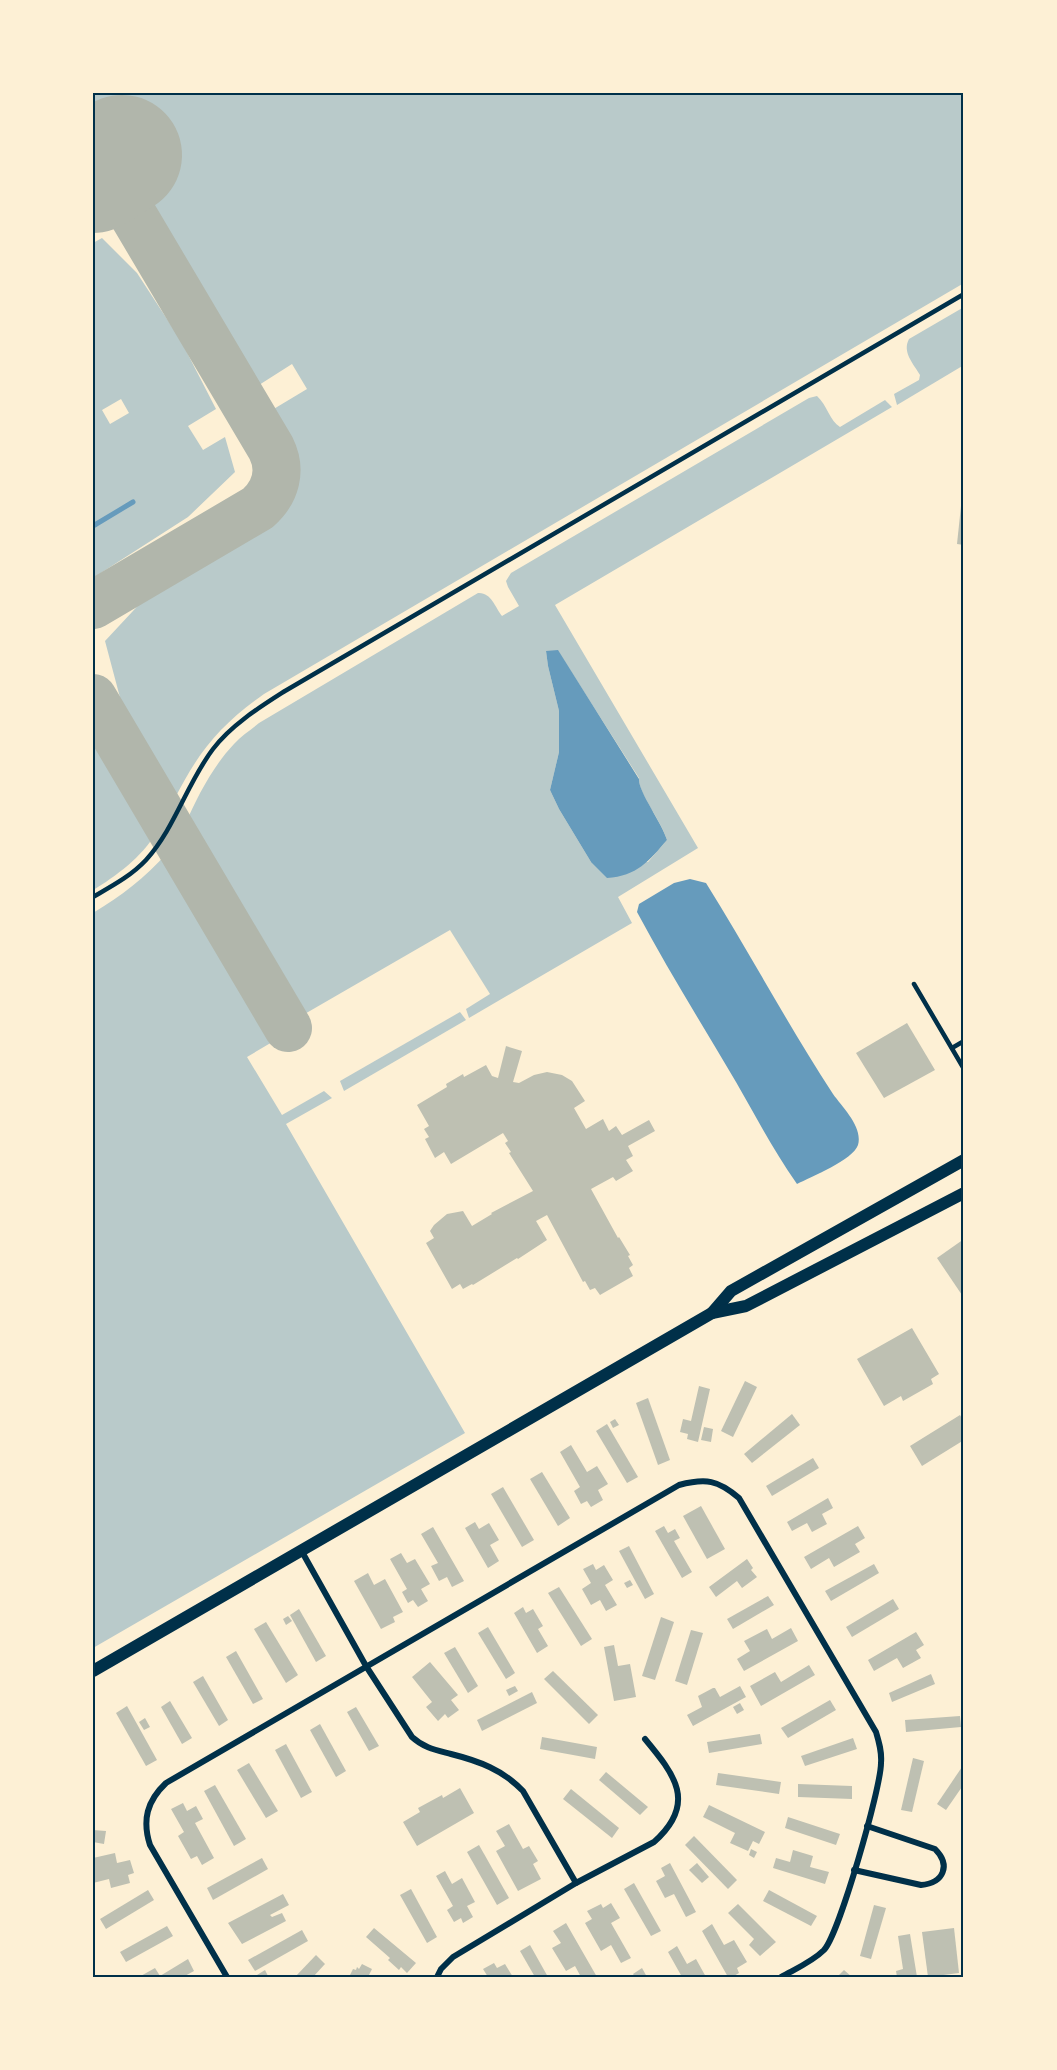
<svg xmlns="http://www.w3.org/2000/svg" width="1057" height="2070" font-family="'Open Sans',sans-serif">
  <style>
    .green { fill: #b9caca; fill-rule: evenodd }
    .water { fill: #669bbc }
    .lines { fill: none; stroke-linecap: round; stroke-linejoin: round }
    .stream { stroke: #669bbc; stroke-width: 5 }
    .taxiway { stroke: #b1b6ab; stroke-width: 48 }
    .runway { stroke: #b1b6ab; stroke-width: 120 }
    .building { fill: #bec0b2 }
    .service { stroke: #003049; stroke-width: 4.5 }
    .minor { stroke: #003049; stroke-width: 6 }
    .secondary { stroke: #003049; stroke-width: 12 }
    .neatline { fill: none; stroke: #003049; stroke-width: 2 }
  </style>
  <rect width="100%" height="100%" fill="#fdf0d5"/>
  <g class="green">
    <path d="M93,93H964V283L264,694C219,726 198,752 173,802L122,705L105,641L146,597L270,524L286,508L296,487L297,464L294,443L272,410L307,389L292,364L259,385L93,107Z"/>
    <path d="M102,238L137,273L180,339L216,409L188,426L203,450L225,437L235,472L188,517L93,578V243ZM121,399L129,413L110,424L102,410Z"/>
    <path d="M964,307V365L897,405L894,394L919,380L920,375C913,363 902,352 909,339Z"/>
    <path d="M817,396C827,405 830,421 840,427L885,400L892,407L555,605L698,848L618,897L632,923L469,1018L466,1009L490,994L450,930L296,1019L185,825C197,797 213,766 234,744C241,736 251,730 259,723L478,593C491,592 495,607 502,616L519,606L508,587L506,581L511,573L809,398ZM546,651H558L639,778C637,791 662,822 667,840L648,862H591L559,809L550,790L559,752V711L548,666Z"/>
    <path d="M93,739L155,834C143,856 115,877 93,890Z"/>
    <path d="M167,853L279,1038L247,1057L282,1115L324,1091L332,1098L286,1124L465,1433L93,1648V913C121,896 145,878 167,853Z"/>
    <path d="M460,1012L466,1020L344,1091L340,1081Z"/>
  </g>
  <g class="water">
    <path d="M558,650L639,779C638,791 662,823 667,840C649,861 637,876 607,878L591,862L559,809L550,790L559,752V711L548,666L546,651Z"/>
    <path d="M690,879L706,883C749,952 788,1025 833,1094C843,1108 863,1127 858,1145C853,1160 811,1177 797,1184C774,1151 756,1117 736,1082C703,1026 668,970 637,912L639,904L674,883Z"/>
  </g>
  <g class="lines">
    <path class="stream" d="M93,526L133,502"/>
    <g class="taxiway">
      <path d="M93,605L258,508C276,492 282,470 271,448L104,166"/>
      <path d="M93,698L288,1028"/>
    </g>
    <path class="runway" d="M93,173L122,155"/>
  </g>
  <g class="building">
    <path d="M961,506H964V545L957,544Z"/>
    <path d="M907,1023L935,1070L884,1098L856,1053Z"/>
    <path d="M506,1046L522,1051L513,1082L519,1083L534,1075L547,1072L562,1075L572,1081L585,1101L574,1108L586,1129L603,1119L609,1131L616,1126L622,1135L649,1120L655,1131L628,1146L633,1156L626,1160L633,1171L616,1181L613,1177L591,1189L618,1238L619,1237L630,1255L628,1256L633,1265L629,1268L633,1276L600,1295L595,1288L590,1290L585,1281L583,1282L547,1215L536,1221L547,1240L518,1259L517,1258L473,1285L472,1284L463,1289L460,1284L452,1289L426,1243L434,1238L430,1231L434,1225L447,1214L463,1211L472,1226L492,1214L491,1213L533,1191L509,1153L511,1152L505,1143L508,1141L503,1133L451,1164L444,1152L435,1158L425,1139L429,1137L424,1129L429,1126L417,1105L447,1087L446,1084L463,1074L464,1077L486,1065L492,1076L498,1078Z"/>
    <path d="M964,1239V1298L937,1258Z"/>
    <path d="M912,1328L939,1374L931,1379L933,1384L903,1401L901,1396L884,1406L857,1359Z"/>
    <path d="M745,1381L757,1387L733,1437L721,1431Z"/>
    <path d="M699,1386L710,1389L698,1442L687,1439L688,1434L680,1432L683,1419L691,1421Z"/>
    <path d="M648,1398L670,1460L658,1465L636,1403Z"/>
    <path d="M792,1414L800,1425L752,1463L744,1454Z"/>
    <path d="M960,1415L964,1422V1440L922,1466L910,1446Z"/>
    <path d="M615,1419L619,1425L613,1428L610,1422Z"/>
    <path d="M607,1424L638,1477L627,1483L596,1431Z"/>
    <path d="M704,1427L713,1429L711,1442L701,1440Z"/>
    <path d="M571,1445L587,1472L597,1466L608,1484L598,1490L603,1500L591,1507L587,1501L581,1504L574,1491L580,1487L560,1452Z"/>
    <path d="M813,1458L819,1468L772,1496L766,1486Z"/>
    <path d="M542,1472L570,1518L558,1526L530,1479Z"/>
    <path d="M503,1487L534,1540L522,1547L491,1494Z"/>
    <path d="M828,1498L833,1508L822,1514L827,1524L812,1532L807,1523L792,1531L787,1522Z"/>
    <path d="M701,1506L725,1549L707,1559L683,1516Z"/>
    <path d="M475,1522L479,1529L489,1523L499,1540L490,1545L499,1561L488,1568L465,1528Z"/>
    <path d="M664,1526L668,1533L675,1529L680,1538L674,1541L692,1572L682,1578L655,1531Z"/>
    <path d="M858,1526L865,1538L855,1544L860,1552L834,1567L829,1558L811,1569L804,1557Z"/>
    <path d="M433,1527L464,1581L452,1587L447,1577L439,1581L431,1566L438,1563L421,1534Z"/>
    <path d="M629,1546L654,1594L645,1599L619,1551Z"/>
    <path d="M401,1553L407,1563L415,1559L430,1584L421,1589L428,1601L418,1607L413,1600L408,1603L402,1592L407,1589L390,1559Z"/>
    <path d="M747,1559L753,1568L751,1570L757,1577L742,1588L737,1581L716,1597L709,1587Z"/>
    <path d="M593,1564L596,1570L604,1565L613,1580L605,1585L617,1605L606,1611L600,1600L591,1605L582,1589L591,1583L583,1569Z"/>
    <path d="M874,1564L879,1573L831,1601L825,1591Z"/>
    <path d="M368,1573L374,1585L385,1579L403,1612L393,1617L395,1622L381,1629L354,1581Z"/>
    <path d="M630,1580L633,1585L627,1588L624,1583Z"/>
    <path d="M559,1587L592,1639L581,1646L548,1593Z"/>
    <path d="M768,1596L774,1605L733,1629L727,1619Z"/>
    <path d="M893,1599L899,1609L852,1637L846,1627Z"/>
    <path d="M523,1607L526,1613L533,1609L543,1626L538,1629L548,1646L537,1653L514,1613Z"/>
    <path d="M299,1609L326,1656L316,1662L290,1615Z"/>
    <path d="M288,1616L292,1621L286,1625L283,1619Z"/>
    <path d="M661,1617L674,1622L655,1680L642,1676Z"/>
    <path d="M266,1622L298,1675L286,1683L254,1629Z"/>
    <path d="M488,1627L515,1673L506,1679L478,1633Z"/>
    <path d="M791,1628L798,1641L744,1671L737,1659L750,1651L744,1641L767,1629L772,1639Z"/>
    <path d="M691,1630L703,1633L687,1685L675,1681Z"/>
    <path d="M916,1632L924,1645L916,1650L921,1658L903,1668L897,1658L874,1671L868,1660Z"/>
    <path d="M614,1645L618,1666L630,1664L636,1697L614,1701L604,1647Z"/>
    <path d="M455,1647L478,1686L468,1693L444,1653Z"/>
    <path d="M236,1651L263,1699L253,1704L226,1657Z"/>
    <path d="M430,1662L458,1695L451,1700L459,1710L448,1718L445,1714L438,1721L426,1707L432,1702L412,1677Z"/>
    <path d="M809,1665L815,1675L761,1706L750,1686L775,1672L781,1682Z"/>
    <path d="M553,1671L598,1715L589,1724L544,1679Z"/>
    <path d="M931,1674L935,1684L892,1702L889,1693Z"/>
    <path d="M203,1676L228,1720L219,1726L193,1682Z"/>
    <path d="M515,1686L518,1691L509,1696L506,1690Z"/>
    <path d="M740,1686L746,1697L693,1726L687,1715L702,1707L698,1696L713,1688H715L720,1697Z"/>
    <path d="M532,1692L537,1703L482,1731L477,1720Z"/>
    <path d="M830,1700L836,1710L788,1738L781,1728Z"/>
    <path d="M170,1701L192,1738L182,1744L161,1707Z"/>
    <path d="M740,1703L744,1710L737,1714L733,1707Z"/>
    <path d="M127,1706L157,1760L146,1766L116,1713Z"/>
    <path d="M356,1707L379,1746L369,1751L347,1712Z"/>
    <path d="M960,1716L961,1727L906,1732L905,1720Z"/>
    <path d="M145,1718L150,1727L144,1730L139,1722Z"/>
    <path d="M320,1724L346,1771L336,1777L310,1730Z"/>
    <path d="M760,1734L762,1744L709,1753L707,1742Z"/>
    <path d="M542,1737L597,1747L595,1759L540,1749Z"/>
    <path d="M853,1738L857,1749L805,1766L801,1756Z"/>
    <path d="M286,1744L312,1792L301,1798L275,1750Z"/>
    <path d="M913,1758L924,1761L912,1812L901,1810Z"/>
    <path d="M249,1763L278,1811L266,1818L237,1770Z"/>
    <path d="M964,1764V1784L946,1810L937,1804Z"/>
    <path d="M606,1772L648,1807L640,1815L599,1780Z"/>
    <path d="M718,1773L781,1782L779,1794L716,1785Z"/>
    <path d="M798,1784L852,1786V1799L798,1797Z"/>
    <path d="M215,1785L246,1839L234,1846L204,1791Z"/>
    <path d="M460,1788L474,1813L417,1846L403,1822L420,1812L418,1808L442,1795L443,1798Z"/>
    <path d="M571,1789L619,1828L612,1838L563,1799Z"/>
    <path d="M183,1803L187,1811L196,1806L203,1819L195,1823L214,1858L202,1865L197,1856L191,1859L178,1836L184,1832L171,1809Z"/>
    <path d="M709,1805L765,1832L759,1844L753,1841L748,1851L730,1843L735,1833L703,1817Z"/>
    <path d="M788,1817L840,1834L836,1845L785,1828Z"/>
    <path d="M509,1824L523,1849L529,1846L538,1861L533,1864L541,1879L518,1891L496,1851L505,1846L496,1831Z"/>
    <path d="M93,1830L106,1831L104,1844L93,1842Z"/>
    <path d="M694,1836L737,1880L728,1889L685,1845Z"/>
    <path d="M479,1845L509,1898L497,1905L467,1852Z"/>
    <path d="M751,1849L757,1852L754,1858L749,1855Z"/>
    <path d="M793,1850L813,1856L810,1867L829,1872L825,1884L773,1868L776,1858L790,1862Z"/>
    <path d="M115,1853L117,1863L130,1860L134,1873L128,1875L130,1883L111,1888L109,1879L93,1883V1858Z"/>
    <path d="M262,1858L268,1869L213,1900L207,1888Z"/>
    <path d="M670,1863L696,1912L686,1917L674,1894L665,1898L656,1881L665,1876L661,1868Z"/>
    <path d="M697,1863L709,1877L702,1883L689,1870Z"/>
    <path d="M445,1871L452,1884L462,1878L475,1902L467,1906L473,1917L463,1923L461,1918L454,1922L447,1910L453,1906L436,1876Z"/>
    <path d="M634,1883L661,1931L651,1936L624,1889Z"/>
    <path d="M411,1889L437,1937L427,1943L400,1895Z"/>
    <path d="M148,1890L154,1900L106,1929L100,1919Z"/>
    <path d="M769,1890L817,1916L811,1926L763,1901Z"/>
    <path d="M283,1894L289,1905L270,1915L272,1917L282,1913L286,1921L242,1944L228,1923Z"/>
    <path d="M611,1903L620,1918L611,1923L631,1958L621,1963L611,1945L601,1951L585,1923L592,1919L587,1911L601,1904L603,1908Z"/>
    <path d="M738,1904L776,1942L760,1956L749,1945L754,1939L728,1913Z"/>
    <path d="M874,1905L886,1908L871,1959L860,1956Z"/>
    <path d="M566,1923L597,1977H581L575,1966L566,1971L552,1948L561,1943L553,1931Z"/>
    <path d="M712,1924L724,1945L734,1940L747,1962L737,1968L739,1973L732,1977H728L702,1931Z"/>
    <path d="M167,1926L173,1936L126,1962L120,1952Z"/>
    <path d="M374,1928L416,1963L407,1973L401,1967L399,1970L388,1960L390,1958L366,1937Z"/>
    <path d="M954,1928L959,1973L928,1977L922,1932Z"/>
    <path d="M302,1930L308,1941L255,1971L248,1960Z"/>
    <path d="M910,1934L917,1977H897L896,1971L903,1969L898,1936Z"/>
    <path d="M530,1945L548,1977H535L520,1951Z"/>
    <path d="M677,1946L687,1964L696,1959L706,1977H682L668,1952Z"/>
    <path d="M316,1955L325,1964L313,1977H295Z"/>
    <path d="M188,1959L194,1971L183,1977H139L155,1968L160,1976Z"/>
    <path d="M494,1963L497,1968L505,1964L513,1977H488L483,1969Z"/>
    <path d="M362,1964L372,1969L368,1977H349L353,1969L356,1970L357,1967L359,1969Z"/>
    <path d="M642,1968L647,1977H635L633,1974Z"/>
    <path d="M265,1970L268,1976L258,1977L257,1975Z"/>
    <path d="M844,1970L852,1977H837Z"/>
  </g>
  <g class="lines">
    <g class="service">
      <path d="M93,897C112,886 131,876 146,860C175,828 187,783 213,749C231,725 260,707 285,691L964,294"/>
      <path d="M914,984L964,1069"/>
      <path d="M952,1048L964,1041"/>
    </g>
    <g class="minor">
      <path d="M301,1550L366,1666L412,1737C424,1748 436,1750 451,1754C479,1761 503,1770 523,1791L576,1883"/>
      <path d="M854,1870L921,1885C944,1883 951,1865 935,1849L867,1826"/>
      <path d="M227,1977L150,1845C142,1820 147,1801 166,1783L679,1485C706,1478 718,1480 739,1498L876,1732C879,1742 882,1752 881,1763C881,1788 839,1934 824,1950C812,1962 795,1969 781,1977"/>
      <path d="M437,1977L441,1969L453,1957L576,1883L654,1842C698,1803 674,1774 645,1739"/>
    </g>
    <g class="secondary">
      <path d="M712,1313L731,1291L964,1160"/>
      <path d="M93,1671L712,1313L746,1306L964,1193"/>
    </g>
  </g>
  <rect width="1057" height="2070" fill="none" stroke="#fdf0d5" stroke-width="189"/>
  <rect x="94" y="94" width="868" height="1882" class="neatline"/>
</svg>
